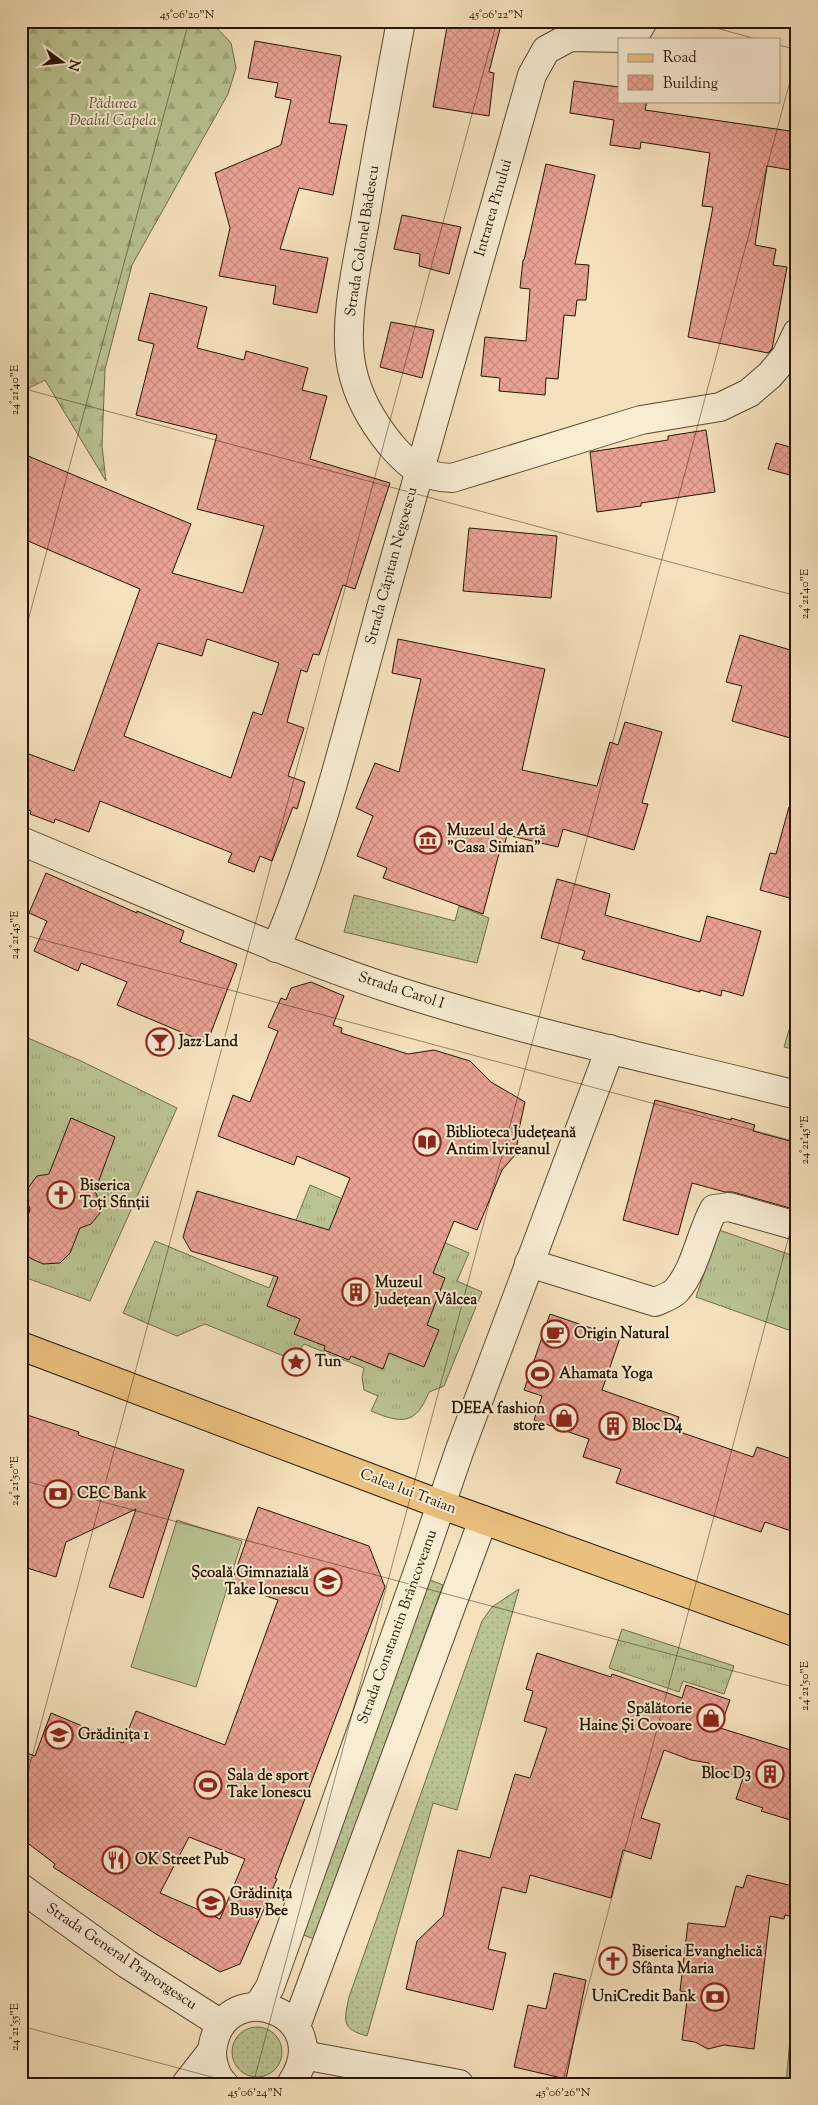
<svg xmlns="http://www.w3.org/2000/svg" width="818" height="2105" font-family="'Sorts Mill Goudy',serif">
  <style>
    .grass { fill: url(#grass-tufts); stroke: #706c4a }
    .forest { fill: url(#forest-firs); stroke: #706c4a }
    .garden { fill: url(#garden-dots); stroke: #706c4a }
    .pitch { fill: #bac392; stroke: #706c4a }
    .building { fill: url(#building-cross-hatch); stroke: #271501; fill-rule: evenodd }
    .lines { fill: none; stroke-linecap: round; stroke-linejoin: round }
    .minor-casing { stroke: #5a4830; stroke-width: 30 }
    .tertiary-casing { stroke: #5a4830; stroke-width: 30 }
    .primary-casing { stroke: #271501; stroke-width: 30 }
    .minor { stroke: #f8ecd3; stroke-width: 28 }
    .tertiary { stroke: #f8ecd3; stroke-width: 28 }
    .primary { stroke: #eac07e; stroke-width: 28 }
    .ticks { fill: none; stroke: #271501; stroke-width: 1; stroke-opacity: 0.45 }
    .labels { text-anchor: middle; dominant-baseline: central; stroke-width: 4; stroke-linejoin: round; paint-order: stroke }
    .park-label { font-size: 15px; font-style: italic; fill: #5a5234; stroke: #f8ecd3 }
    .street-label { font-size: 15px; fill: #271501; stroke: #f8ecd3 }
    .poi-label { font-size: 15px; font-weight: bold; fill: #271501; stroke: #f8ecd3; text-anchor: start }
    .neatline { fill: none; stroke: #271501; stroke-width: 2 }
    .ticks-label { font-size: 12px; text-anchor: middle; fill: #271501 }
  </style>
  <defs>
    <pattern id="grass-tufts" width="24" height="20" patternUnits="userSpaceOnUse" patternTransform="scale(1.25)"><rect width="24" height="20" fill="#bac392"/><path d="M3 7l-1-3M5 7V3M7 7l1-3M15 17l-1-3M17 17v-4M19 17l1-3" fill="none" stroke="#a0a77c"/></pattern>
    <pattern id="forest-firs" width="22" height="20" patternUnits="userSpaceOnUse" patternTransform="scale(1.25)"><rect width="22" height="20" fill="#bac392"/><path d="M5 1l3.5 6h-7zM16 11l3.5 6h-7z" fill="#a0a77c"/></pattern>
    <pattern id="garden-dots" width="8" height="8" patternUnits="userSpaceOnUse" patternTransform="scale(1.25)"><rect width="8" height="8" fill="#bac392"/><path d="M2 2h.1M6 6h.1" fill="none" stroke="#a0a77c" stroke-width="1.8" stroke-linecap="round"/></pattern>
    <pattern id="building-cross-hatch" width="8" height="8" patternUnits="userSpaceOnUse" patternTransform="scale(1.25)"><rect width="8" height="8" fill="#eaa393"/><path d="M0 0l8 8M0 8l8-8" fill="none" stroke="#c98b7d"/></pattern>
  </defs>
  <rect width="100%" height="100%" fill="#f5e1bc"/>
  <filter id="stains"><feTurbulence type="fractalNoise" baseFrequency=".004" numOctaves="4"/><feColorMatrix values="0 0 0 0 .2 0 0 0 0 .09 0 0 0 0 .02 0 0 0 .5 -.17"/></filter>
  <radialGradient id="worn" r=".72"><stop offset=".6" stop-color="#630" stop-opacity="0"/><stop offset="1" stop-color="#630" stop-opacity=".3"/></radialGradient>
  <g class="grass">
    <path d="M797,1003V1050L784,1047Z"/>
    <path d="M21,1035L81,1061L177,1108L90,1301L21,1276Z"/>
    <path d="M310,1185L469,1253L457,1281L482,1292L444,1386L429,1392C416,1425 402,1424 371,1411L378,1396L364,1390L362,1377L364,1368L304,1344L299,1351L286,1357L205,1324L177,1336L123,1313L155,1241L269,1288Z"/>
    <path d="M719,1230L797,1257V1333L696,1297Z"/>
    <path d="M622,1629L734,1666L724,1694L683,1681L679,1692L609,1668Z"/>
  </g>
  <path class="forest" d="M21,21H210L231,43L236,68L228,94L132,265L105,369L102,446L106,481L45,380L21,392Z"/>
  <g class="garden">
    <path d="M354,895L455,921L459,906L489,918L477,963L344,932Z"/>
    <path d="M430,1580L443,1585L314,1939L301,1934Z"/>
    <path d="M519,1589L457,1810L433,1803L367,2036C341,2029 344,2021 349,1997L482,1621L492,1607Z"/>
    <circle cx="257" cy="2052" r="25"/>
  </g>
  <g class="pitch">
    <path d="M177,1520L242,1541L196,1687L131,1667Z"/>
    <path d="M794,1994L797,1995V2084H786Z"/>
  </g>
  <g class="building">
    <path d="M448,21H502L489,72L494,73L489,116L433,107Z"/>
    <path d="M255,41L341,56L329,123L347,125L333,195L299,188L280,249L328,258L317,313L273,304L276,286L219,276L230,228L215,173L281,145L291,100L275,97L278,83L248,78Z"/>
    <path d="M574,81L619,87V101H647L645,110L797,132V171L767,166L755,245L776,249L773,265L787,267L772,349L768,353L688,337L713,207L702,206L710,153L641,142L640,149L610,145L614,120L570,113Z"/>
    <path d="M546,164L595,175L575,264L589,265L586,300H577L575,316L564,315L558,379L546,378L545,395L499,391L500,378L481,376L485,337L526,341L530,289L520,288L523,260H524Z"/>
    <path d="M402,215L461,227L449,274L419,266L420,254L394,249Z"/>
    <path d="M150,293L207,307L197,348L244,360L246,351L308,368L302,390L327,396L310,459L390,483L355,589L343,585L319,655L313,654L307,672L301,670L287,722L304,728L288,776L305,782L297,809L293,807L272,861L260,856L254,872L228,862L232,853L100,801L89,832L55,819L54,823L30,814L31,811L21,807V751L74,771L140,589L21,538V453L191,524L172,573L243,593L264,526L197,509L217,435L136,415L154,344L138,340ZM207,639L279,663L262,715L253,712L231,778L124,736L158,643L202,656Z"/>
    <path d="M391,322L434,330L422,378L380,367Z"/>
    <path d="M706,430L715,492L641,503V506L597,512L590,452L668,440V436Z"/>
    <path d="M776,443L797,449V477L768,469Z"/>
    <path d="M469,528L557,536L551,598L463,591Z"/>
    <path d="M740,635L797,652V740L732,721L742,686L726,682Z"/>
    <path d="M398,639L545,669L522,770L597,786L610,742L618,745L625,722L662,732L642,803L648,804L634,850L563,829L558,847L507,835L504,846H501L483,914L383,878L387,868L357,856L373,816L356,808L375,763L399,772L421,679L392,673Z"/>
    <path d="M789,807L797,808V900L760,890L770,853L776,854Z"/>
    <path d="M46,873L137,913V911L184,931L180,942L237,964L207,1043L117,1005L127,982L81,963L78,971L34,951L47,921L29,913Z"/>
    <path d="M557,879L610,894L605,915L700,942L707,916L761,931L743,996L722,990L721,996L700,990V992L582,959L585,951L541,938Z"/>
    <path d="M311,982L344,996L333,1025L342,1028L341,1033L408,1054L434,1050L470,1061L491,1082L525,1102L519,1129L516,1154L502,1170L477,1230L454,1221L433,1273L445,1278L427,1325L439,1330L424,1367L389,1353L383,1369L351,1356L349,1360L324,1350L325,1346L294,1334L300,1319L267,1306L278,1277L191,1251L183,1237L197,1191L329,1230L350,1178L297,1156L294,1165L218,1136L233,1095L250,1102L278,1031L268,1027L281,998L286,1000L291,988Z"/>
    <path d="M655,1100L731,1120V1118L755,1125L753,1131L797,1143L789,1174L797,1176V1210L733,1192H725L692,1183L678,1235L623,1220Z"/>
    <path d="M71,1118L115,1137L95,1191L99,1201L100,1213L91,1224L80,1228L70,1253L60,1263L43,1264L30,1258L22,1248V1236L30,1209L26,1199L28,1188L37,1176L49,1174Z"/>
    <path d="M550,1314L620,1338L602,1390L679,1417L674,1430L753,1457L757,1447L797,1461V1533L765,1522L761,1532L616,1483L621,1469L583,1457L589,1439L534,1420L542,1396L524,1390Z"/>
    <path d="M21,1413L79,1432L78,1435L184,1470L143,1598L109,1587L136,1509L66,1542L56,1577L21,1566Z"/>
    <path d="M258,1507L369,1546L385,1587L275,1878L277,1879L240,1964L220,1972L156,1934L53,1867L55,1864L21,1838V1766L27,1753L35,1756L51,1713L123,1743L136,1711L225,1745L278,1600L231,1584ZM189,1837L245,1859L220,1919L160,1893Z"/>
    <path d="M537,1653L611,1677L612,1674L682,1698L686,1685L730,1700L720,1728L797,1752V1822L761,1811L763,1808L736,1799L743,1778L708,1766L709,1763L691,1760L664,1750L641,1818L660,1824L651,1859L623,1850L611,1898L530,1875L526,1893L502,1887L488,1949L506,1953L493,2010L406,1989L417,1941L443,1916L458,1850L490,1858L515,1774L530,1778L547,1728L524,1721L533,1691L526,1689Z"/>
    <path d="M747,1875L797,1887V1918L785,1915L784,1919L770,1916L754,2049L724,2045L708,2049L695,2042L682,2040L688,1992L680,1991L688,1923L725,1927L736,1886L743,1888Z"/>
    <path d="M554,1973L586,1980L566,2079L514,2067L528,2005L546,2009Z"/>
  </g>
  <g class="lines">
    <g class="minor-casing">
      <g id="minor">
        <path d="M401,21C389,86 377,150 366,215C358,260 342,324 352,369C358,398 373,423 391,445C410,467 423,477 452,478L641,420L720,407L749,393L770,375L786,356L797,333"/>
        <path d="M276,948C325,832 353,707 387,586C434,415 483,245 532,75L546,50L570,37L624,38L639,28L643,21"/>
        <path d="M529,1263L655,1302C662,1299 671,1296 676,1291C696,1269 700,1234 714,1209L729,1207L797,1226"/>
        <path d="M21,1888L127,1964L221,2024"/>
        <path d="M258,2006L270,1987L420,1566L459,1452L610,1049"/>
        <path d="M296,2026L483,1520"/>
      </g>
    </g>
    <g class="tertiary-casing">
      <g id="tertiary">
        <path d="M21,841C144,892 265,947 391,989C524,1032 661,1061 797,1095"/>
        <path d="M303,2055L459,2084"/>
        <path d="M186,2084L211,2052"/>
        <path d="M224,2084C215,2075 210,2058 213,2045C227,1973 339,2013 291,2084"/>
      </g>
    </g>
    <g class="primary-casing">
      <path id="primary" d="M21,1346L442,1505L797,1633"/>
    </g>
    <use href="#minor" class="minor"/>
    <use href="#tertiary" class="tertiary"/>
    <use href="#primary" class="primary"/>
  </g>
  <path class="ticks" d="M691,21L756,39M779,45L797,50M21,388L797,596M21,647L189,21M21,934L797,1142M21,1480L797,1688M21,1798L497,21M21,2026L238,2084M253,2084L797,55M562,2084L797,1206"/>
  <defs>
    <g id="museum-ring" transform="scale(1.4375)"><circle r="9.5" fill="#f8ecd3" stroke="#8f2418" stroke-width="1.5"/><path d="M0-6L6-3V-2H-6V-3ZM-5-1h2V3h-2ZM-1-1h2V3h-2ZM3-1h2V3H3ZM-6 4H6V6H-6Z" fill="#8f2418"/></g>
    <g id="bar-ring" transform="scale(1.4375)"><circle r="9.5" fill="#f8ecd3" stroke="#8f2418" stroke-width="1.5"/><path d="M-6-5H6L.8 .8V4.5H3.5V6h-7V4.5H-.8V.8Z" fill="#8f2418"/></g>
    <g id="library-ring" transform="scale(1.4375)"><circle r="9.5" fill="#f8ecd3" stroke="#8f2418" stroke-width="1.5"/><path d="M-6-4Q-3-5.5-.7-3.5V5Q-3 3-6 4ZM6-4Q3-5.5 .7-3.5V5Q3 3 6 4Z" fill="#8f2418"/></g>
    <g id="church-ring" transform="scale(1.4375)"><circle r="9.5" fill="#f8ecd3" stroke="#8f2418" stroke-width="1.5"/><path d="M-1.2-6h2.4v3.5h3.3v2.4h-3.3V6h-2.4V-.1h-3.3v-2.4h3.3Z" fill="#8f2418"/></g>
    <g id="building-ring" transform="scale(1.4375)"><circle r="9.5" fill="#f8ecd3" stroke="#8f2418" stroke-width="1.5"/><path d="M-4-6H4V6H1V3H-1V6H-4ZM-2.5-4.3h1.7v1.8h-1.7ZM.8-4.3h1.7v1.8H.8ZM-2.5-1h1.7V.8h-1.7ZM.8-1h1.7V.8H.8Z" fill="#8f2418"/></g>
    <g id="cafe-ring" transform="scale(1.4375)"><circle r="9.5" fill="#f8ecd3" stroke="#8f2418" stroke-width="1.5"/><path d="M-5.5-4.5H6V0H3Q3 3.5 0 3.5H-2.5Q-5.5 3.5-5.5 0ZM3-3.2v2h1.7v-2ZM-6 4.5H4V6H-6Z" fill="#8f2418"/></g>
    <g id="sight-ring" transform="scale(1.4375)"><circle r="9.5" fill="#f8ecd3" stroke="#8f2418" stroke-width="1.5"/><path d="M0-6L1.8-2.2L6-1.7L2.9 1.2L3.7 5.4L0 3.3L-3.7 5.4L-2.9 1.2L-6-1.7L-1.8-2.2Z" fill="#8f2418"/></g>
    <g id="stadium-ring" transform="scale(1.4375)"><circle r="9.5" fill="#f8ecd3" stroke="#8f2418" stroke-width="1.5"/><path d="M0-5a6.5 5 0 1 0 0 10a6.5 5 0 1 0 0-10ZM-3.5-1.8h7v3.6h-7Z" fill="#8f2418"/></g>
    <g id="shop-ring" transform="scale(1.4375)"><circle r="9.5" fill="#f8ecd3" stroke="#8f2418" stroke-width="1.5"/><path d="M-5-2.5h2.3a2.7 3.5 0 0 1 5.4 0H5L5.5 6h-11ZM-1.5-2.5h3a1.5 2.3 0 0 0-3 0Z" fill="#8f2418"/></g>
    <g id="bank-ring" transform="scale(1.4375)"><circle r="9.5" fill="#f8ecd3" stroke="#8f2418" stroke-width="1.5"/><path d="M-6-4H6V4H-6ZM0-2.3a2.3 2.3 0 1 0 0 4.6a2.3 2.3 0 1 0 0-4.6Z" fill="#8f2418"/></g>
    <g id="school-ring" transform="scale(1.4375)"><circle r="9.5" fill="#f8ecd3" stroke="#8f2418" stroke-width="1.5"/><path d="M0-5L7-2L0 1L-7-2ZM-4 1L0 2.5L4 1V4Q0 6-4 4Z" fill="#8f2418"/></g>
    <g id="restaurant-ring" transform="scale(1.4375)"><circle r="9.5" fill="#f8ecd3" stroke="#8f2418" stroke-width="1.5"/><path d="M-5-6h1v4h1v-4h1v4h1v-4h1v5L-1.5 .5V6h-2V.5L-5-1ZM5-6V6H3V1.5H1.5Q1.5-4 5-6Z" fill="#8f2418"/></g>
  </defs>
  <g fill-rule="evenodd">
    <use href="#museum-ring" x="428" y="840"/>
    <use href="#bar-ring" x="160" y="1042"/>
    <use href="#library-ring" x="427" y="1142"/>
    <use href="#church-ring" x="61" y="1195"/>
    <use href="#building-ring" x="356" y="1292"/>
    <use href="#cafe-ring" x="555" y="1334"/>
    <use href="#sight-ring" x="296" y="1362"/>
    <use href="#stadium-ring" x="540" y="1374"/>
    <use href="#shop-ring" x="564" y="1418"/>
    <use href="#building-ring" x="613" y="1426"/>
    <use href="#bank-ring" x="58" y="1494"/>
    <use href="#school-ring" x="328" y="1582"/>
    <use href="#shop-ring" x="711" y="1718"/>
    <use href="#school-ring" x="59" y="1735"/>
    <use href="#building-ring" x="770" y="1774"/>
    <use href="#stadium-ring" x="208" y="1785"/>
    <use href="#restaurant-ring" x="116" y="1860"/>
    <use href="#school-ring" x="211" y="1903"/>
    <use href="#church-ring" x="613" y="1961"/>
    <use href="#bank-ring" x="715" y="1997"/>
  </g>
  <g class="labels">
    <g class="park-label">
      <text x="113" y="104">Pădurea<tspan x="113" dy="17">Dealul Capela</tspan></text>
    </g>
    <g class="street-label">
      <text transform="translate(494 208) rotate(-74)">Intrarea Pinului</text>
      <text transform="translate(363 241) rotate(-81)">Strada Colonel Bădescu</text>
      <text transform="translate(392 566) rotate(-75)">Strada Căpitan Negoescu</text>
      <text transform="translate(401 991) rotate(18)">Strada Carol I</text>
      <text transform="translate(408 1492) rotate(21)">Calea lui Traian</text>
      <text transform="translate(398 1627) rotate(-70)">Strada Constantin Brâncoveanu</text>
      <text transform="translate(121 1957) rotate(34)">Strada General Praporgescu</text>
    </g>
    <g class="poi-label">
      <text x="447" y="831">Muzeul de Artă<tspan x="447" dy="17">"Casa Simian"</tspan></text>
      <text x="179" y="1042">Jazz Land</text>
      <text x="446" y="1133">Biblioteca Județeană<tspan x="446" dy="17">Antim Ivireanul</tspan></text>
      <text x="80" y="1186">Biserica<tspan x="80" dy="17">Toți Sfinții</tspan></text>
      <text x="375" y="1283">Muzeul<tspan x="375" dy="17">Județean Vâlcea</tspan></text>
      <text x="574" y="1334">Origin Natural</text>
      <text x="315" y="1362">Tun</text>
      <text x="559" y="1374">Ahamata Yoga</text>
      <text x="545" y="1409" text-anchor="end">DEEA fashion<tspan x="545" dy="17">store</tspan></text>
      <text x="632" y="1426">Bloc D4</text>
      <text x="77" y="1494">CEC Bank</text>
      <text x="309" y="1573" text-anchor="end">Școală Gimnazială<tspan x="309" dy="17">Take Ionescu</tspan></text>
      <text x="692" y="1709" text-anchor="end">Spălătorie<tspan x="692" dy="17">Haine Și Covoare</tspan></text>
      <text x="78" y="1735">Grădinița 1</text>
      <text x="751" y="1774" text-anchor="end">Bloc D3</text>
      <text x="227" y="1776">Sala de sport<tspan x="227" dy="17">Take Ionescu</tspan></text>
      <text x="135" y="1860">OK Street Pub</text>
      <text x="230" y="1894">Grădinița<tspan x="230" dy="17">Busy Bee</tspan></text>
      <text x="632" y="1952">Biserica Evanghelică<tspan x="632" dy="17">Sfânta Maria</tspan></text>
      <text x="696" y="1997" text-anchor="end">UniCredit Bank</text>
    </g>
  </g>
  <rect width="818" height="2105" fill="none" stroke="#f5e1bc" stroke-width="55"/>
  <rect x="618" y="38" width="162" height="65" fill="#f8ecd3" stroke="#a4967f"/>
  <rect x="628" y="54" width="25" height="8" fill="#eac07e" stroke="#a4967f"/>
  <text x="663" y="62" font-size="15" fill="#271501">Road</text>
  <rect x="628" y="75" width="25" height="15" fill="url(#building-cross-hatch)" stroke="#a4967f"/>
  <text x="663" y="88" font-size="15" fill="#271501">Building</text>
  <g transform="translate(62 62) rotate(105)" stroke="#f8ecd3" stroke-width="4" paint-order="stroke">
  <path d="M0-4L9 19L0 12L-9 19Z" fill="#271501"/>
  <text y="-8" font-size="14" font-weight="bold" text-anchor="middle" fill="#271501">N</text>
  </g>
  <rect x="28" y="28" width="762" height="2050" class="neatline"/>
  <g class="ticks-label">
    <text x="187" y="18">45°06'20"N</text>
    <text x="496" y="18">45°06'22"N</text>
    <text transform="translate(14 390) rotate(-90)" y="4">24°21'40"E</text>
    <text transform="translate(804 594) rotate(-90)" y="4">24°21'40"E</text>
    <text transform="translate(14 935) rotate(-90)" y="4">24°21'45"E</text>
    <text transform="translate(804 1140) rotate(-90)" y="4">24°21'45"E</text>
    <text transform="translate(14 1481) rotate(-90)" y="4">24°21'50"E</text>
    <text transform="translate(804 1686) rotate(-90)" y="4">24°21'50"E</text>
    <text transform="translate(14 2027) rotate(-90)" y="4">24°21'55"E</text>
    <text x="255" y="2096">45°06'24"N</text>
    <text x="563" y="2096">45°06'26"N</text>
  </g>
  <rect width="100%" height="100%" filter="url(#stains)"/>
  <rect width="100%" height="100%" fill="url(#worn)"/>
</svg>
